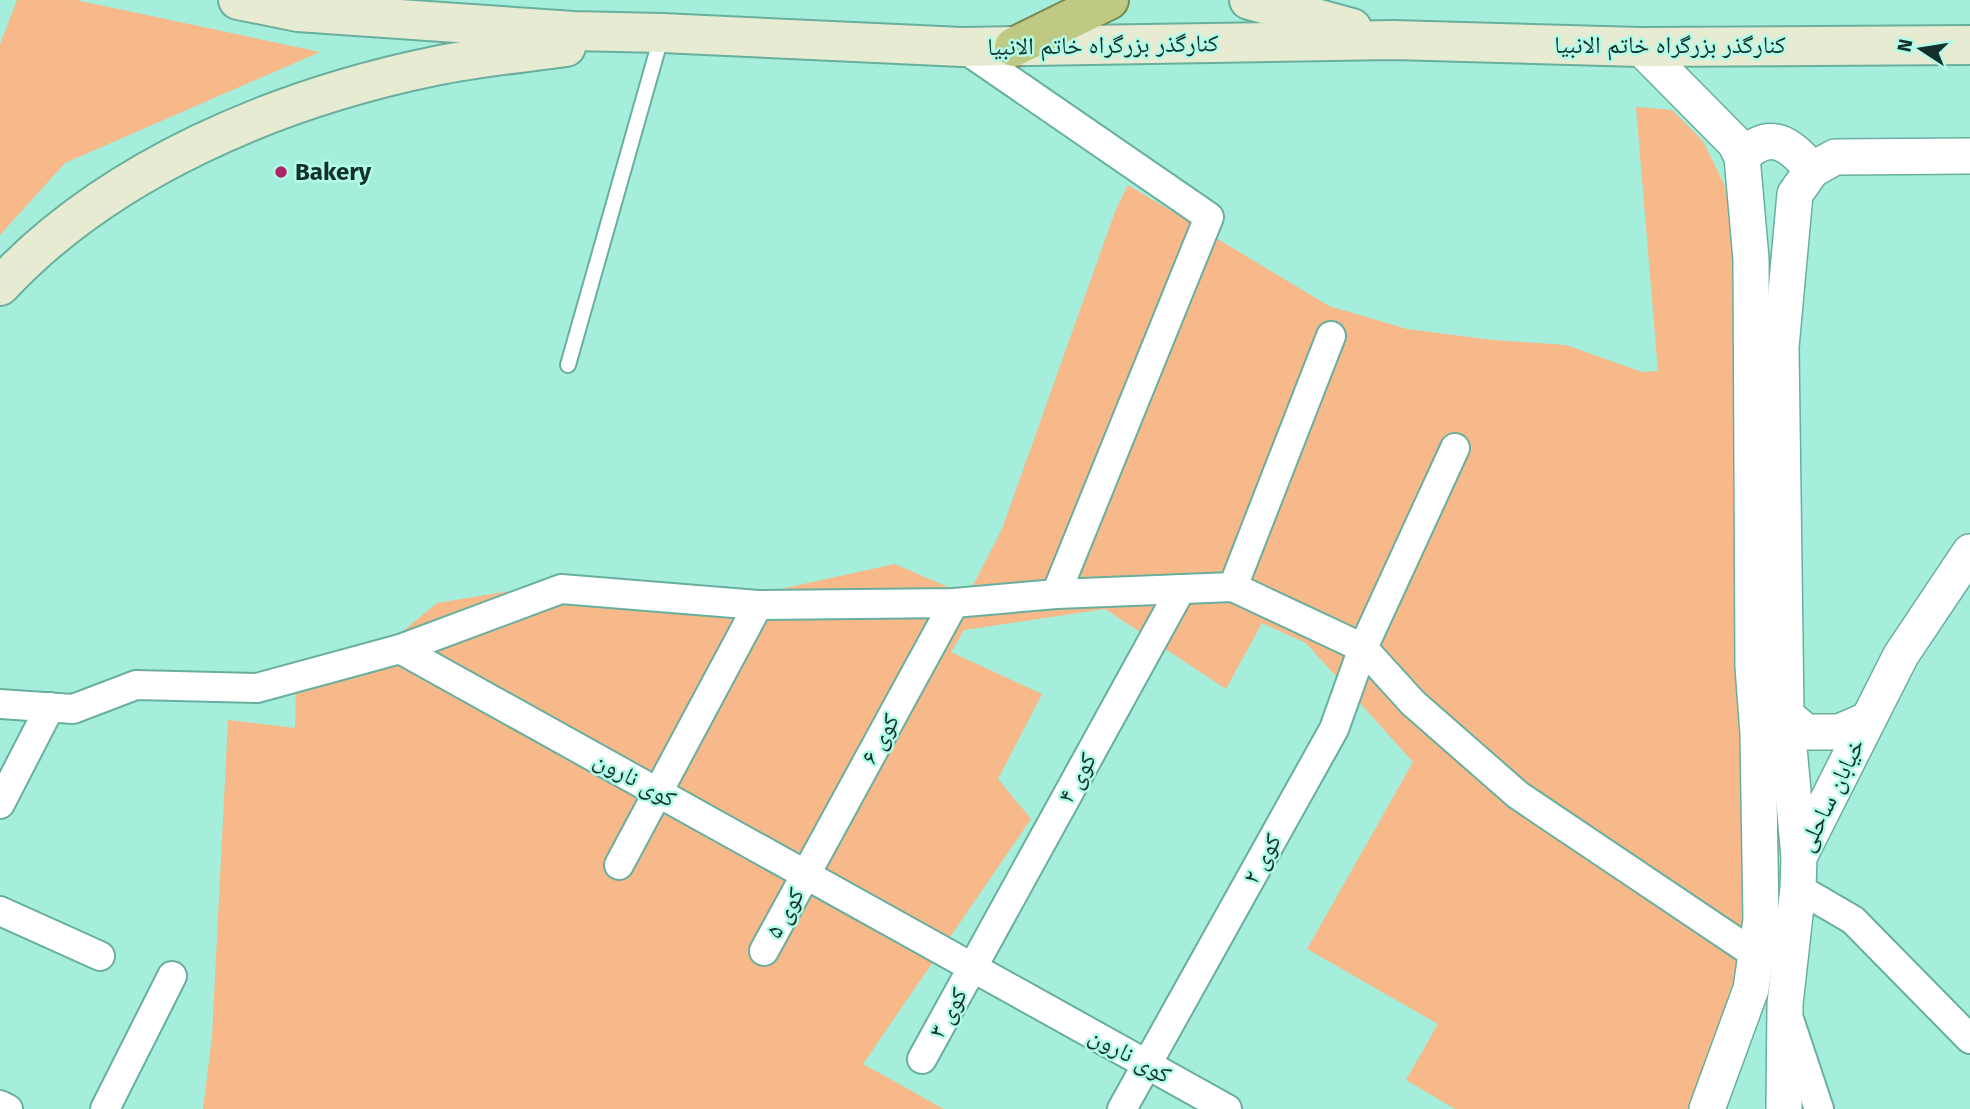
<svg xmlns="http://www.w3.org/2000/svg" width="1970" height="1109" font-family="'Fira Sans','Noto Naskh Arabic',sans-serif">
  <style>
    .green { fill: #f7b88a }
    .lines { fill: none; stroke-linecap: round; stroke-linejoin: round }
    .service-casing { stroke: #68af9e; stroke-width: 18 }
    .minor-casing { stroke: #68af9e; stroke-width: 32 }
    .tertiary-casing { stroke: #68af9e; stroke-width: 38 }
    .secondary-casing { stroke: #68af9e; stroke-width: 42 }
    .trunk-casing { stroke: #778b51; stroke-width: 42 }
    .service { stroke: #fff; stroke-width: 14 }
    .minor { stroke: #fff; stroke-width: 28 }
    .tertiary { stroke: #fff; stroke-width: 35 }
    .secondary { stroke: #e6ebd1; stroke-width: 38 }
    .trunk { stroke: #beca84; stroke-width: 38 }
    .poi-dot { fill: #ae2566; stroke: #b2fbe9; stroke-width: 2.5 }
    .labels { text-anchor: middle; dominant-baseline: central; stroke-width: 5; stroke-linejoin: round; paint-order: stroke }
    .street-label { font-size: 24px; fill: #13312a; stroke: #b2fbe9 }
    .poi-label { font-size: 24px; font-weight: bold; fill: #13312a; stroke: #b2fbe9; text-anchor: start }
  </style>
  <rect width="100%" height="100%" fill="#a5eedc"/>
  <g class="green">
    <path d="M17,0H76L320,52L65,163L0,235V44Z"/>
    <path d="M1636,107L1672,110L1703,141L1724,184L1734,227L1737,712L1775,799L1782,838L1770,896L1743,950L1700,1086L1690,1109H1455L1406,1080L1438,1024L1307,949L1413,762L1306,643L1262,623L1226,689L1105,609L964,630L951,652L1042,694L998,779L1031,819L863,1064L944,1109H203L212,1036L228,720L295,728L296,685L360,666L437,603L566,582L748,596L895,564L950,588L969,593L1002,529L1116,209L1128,185L1329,306L1407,329L1493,340L1566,345L1642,372L1658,371Z"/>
  </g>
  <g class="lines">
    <g class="service-casing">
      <path id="service" d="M568,365L662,34"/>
    </g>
    <g class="minor-casing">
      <g id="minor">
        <path d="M962,47L1209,217L1056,594"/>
        <path d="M1233,587L1331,336"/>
        <path d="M400,649L1227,1109"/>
        <path d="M0,704L73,709L136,685L257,688L400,649L561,589L758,605L954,603L1056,594L1233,587L1363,648L1413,703L1518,795L1756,955"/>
        <path d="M0,804L50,707"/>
        <path d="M619,865L758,605"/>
        <path d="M1798,888L1853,920L1970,1039"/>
        <path d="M0,911L100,956"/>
        <path d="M764,951L954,603"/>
        <path d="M1790,1022L1819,1109"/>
        <path d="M922,1059L1181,589"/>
        <path d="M0,1105L8,1109"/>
        <path d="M105,1109L172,976"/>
        <path d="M1122,1109L1334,729L1363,648L1455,448"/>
      </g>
    </g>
    <g class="tertiary-casing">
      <g id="tertiary">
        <path d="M1640,47L1735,143L1742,157L1751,259L1753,667L1758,733L1761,920L1751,989L1707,1109"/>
        <path d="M1742,157C1770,128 1791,144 1812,170"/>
        <path d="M1786,715L1806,732H1839L1867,720"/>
        <path d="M1799,857L1786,715L1781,347L1795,194L1812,170L1835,157L1970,156"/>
        <path d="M1784,1109L1785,1004L1798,888L1799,857L1901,655L1970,552"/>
      </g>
    </g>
    <g class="secondary-casing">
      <g id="secondary">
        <path d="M238,0L298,12L573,31L662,33L962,47L1393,40L1640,47L1970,45"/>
        <path d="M1249,0L1352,28"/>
        <path d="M0,286C110,168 279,98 435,66C478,57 523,53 566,47"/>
      </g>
    </g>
    <g class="trunk-casing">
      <path id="trunk" d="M1014,47L1109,0"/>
    </g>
    <use href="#service" class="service"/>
    <use href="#minor" class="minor"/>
    <use href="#tertiary" class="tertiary"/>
    <use href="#secondary" class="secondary"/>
    <use href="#trunk" class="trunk"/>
  </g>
  <circle class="poi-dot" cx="281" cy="172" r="7"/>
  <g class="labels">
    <g class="street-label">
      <text transform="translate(1103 45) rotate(-1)">کنارگذر بزرگراه خاتم الانبیا</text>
      <text x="1670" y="45">کنارگذر بزرگراه خاتم الانبیا</text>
      <text transform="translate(880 739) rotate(-61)">کوی ۶</text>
      <text transform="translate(1077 778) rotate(-61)">کوی ۴</text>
      <text transform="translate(635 779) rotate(29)">کوی نارون</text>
      <text transform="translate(1831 795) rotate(-64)">خیابان ساحلی</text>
      <text transform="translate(1262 859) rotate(-61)">کوی ۲</text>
      <text transform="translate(785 913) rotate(-61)">کوی ۵</text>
      <text transform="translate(948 1013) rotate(-61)">کوی ۳</text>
      <text transform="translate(1130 1055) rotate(29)">کوی نارون</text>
    </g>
    <g class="poi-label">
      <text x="295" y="172">Bakery</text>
    </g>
  </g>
  <g transform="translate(1921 49) rotate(282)" stroke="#b2fbe9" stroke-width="5" paint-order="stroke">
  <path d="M0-5L12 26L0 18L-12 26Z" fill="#13312a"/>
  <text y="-10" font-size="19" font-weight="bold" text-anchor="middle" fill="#13312a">N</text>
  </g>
</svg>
